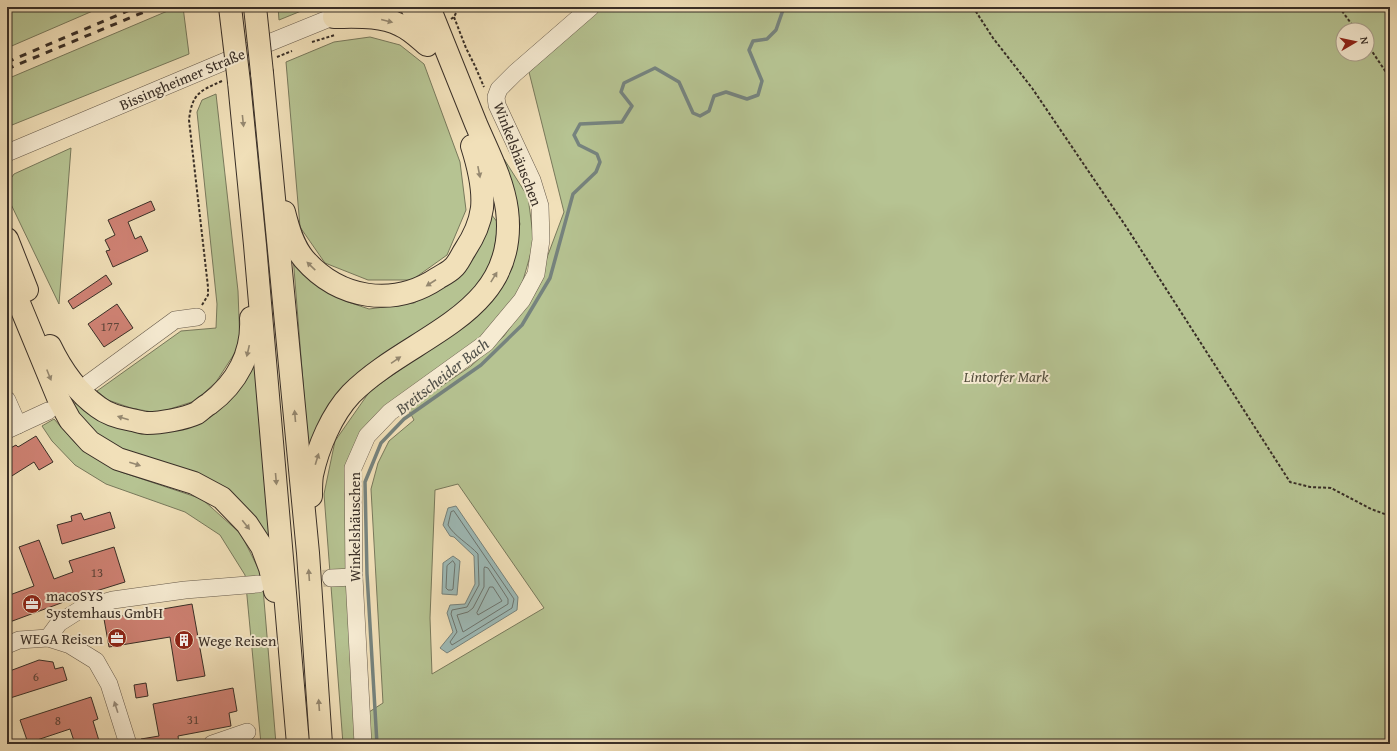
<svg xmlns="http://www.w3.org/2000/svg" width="1397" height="751" font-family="'Gentium Book Plus',serif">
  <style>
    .green { fill: #b6c392; stroke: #78795c; fill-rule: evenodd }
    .water { fill: #9ebbb8; stroke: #76837e }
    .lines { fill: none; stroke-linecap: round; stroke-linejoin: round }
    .shore { stroke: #6c7570; stroke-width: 1 }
    .stream { stroke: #76837e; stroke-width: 3.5 }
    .building { fill: #cf8274; stroke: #392f27 }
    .minor-tunnel { stroke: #ccbd9c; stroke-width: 17; stroke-dasharray: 17 8; stroke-linecap: butt }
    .minor-casing { stroke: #675b4c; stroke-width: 18 }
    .highway-casing { stroke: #392f27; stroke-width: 24 }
    .path { stroke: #392f27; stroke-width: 2; stroke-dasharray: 3 2; stroke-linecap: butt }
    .minor { stroke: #f6ebd2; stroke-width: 17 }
    .highway { stroke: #f1e0b9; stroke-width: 22 }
    .rail { stroke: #392f27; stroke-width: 3; stroke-dasharray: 7 7; stroke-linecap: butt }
    .highway-bridge-casing { stroke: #392f27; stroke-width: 24; stroke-linecap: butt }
    .highway-bridge { stroke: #f1e0b9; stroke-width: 22 }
    .oneway { fill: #958870 }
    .oneway2 { fill: #988d7c }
    .labels { text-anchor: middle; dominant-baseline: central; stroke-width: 4; stroke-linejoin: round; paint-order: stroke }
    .number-label { font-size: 13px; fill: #5e443a }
    .street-label { font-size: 15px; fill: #392f27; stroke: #f6ebd2 }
    .park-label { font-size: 15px; font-style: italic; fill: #524d3c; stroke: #f6ebd2 }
    .poi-label { font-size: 15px; fill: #392f27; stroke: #f6ebd2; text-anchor: start }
    .water-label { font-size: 16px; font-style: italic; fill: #52524b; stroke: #f6ebd2 }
  </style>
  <rect width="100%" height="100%" fill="#f1e0b9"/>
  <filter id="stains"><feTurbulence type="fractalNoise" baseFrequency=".005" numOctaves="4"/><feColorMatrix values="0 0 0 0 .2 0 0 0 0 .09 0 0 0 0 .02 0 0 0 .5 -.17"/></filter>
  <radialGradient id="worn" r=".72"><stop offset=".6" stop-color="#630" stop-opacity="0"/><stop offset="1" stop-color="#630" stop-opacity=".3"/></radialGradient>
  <g class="green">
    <path d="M7,7H102L7,48Z"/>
    <path d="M177,7H183L189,54L7,127V79Z"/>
    <path d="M278,7H311L279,20Z"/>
    <path d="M603,7H1390V744H370L369,712L383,703L371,489L378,463L389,441L414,420L408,409L471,366L504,336L533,295L564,212L529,72ZM1343,30H1367V54H1343ZM458,484L544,608L432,674L430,618L435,490Z"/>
    <path d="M370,37L400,45L424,64L460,162L466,210L447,255L412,280H368L325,263L300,227L286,62L334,42Z"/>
    <path d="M216,94L238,291L240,345L216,382L195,401L157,413L131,408L108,400L97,391L181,331L216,328L217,304L197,112L202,100Z"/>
    <path d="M71,148L59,304L7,196V184L14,174Z"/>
    <path d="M504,159L528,197L534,242L520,291L484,338L352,452L345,494L359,744H343L324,494L335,441L370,391L471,320L505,283L520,224Z"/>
    <path d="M491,214L498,223L493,261L478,290L369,370L309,458L293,256L313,282L348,302L369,309L414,303L450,281Z"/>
    <path d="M254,358L270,547L242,509L124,455L89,434L70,408L79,400L168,429Z"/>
    <path d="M54,419L76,444L121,472L202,499L241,534L262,576L276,744H261L245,575L220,535L185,512L106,484L75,465L52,441L42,426Z"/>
  </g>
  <g class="water">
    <path d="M456,506L518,597L517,610L447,653L440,648L453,632L447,613L450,605L465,604L475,584L474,556L454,537L450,536L443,525L448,508Z"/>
    <path d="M453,556L460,561L457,595L442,594L443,563Z"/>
  </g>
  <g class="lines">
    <g class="shore">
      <path d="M454,511L514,599L512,608L452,645L450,642L457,632L451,614L452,610L467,607L479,585L478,554C469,544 454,536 448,525L451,512Z"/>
      <path d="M453,561L455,564L453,589L452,590H448L446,588L447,566Z"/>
      <path d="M485,567L488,568L508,599V604L463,632L457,615L468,612L473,608L484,587V569Z"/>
      <path d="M490,587H493L502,601L478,615L477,613Z"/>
    </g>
    <path class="stream" d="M377,744L367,574L365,482L381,443L404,419L481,365L522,325L550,278L573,194L596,172L600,162L597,154L579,145L574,135L580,124L622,122L632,106L621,92L624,83L655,68L679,82L693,113L700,116L709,111L714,96L726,92L747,99L758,95L762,81L749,50L753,41L767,39L776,30L784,7"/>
  </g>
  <g class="building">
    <path d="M151,201L155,210L128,222L135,239L141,236L148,251L113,267L106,251L110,250L105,240L115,235L108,220Z"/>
    <path d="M106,275L112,284L73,309L68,301Z"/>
    <path d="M117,304L133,328L104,347L88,324Z"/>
    <path d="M36,436L53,462L39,470L34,462L7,479V450L16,445L18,447Z"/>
    <path d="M110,512L115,528L62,544L57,525L72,521L71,516L81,513L84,520Z"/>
    <path d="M39,540L54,579L73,572L69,561L114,547L125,582L80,596L7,623V596L34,586L19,547Z"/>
    <path d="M192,604L205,676L177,681L170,637L109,647L104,619Z"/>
    <path d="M39,660L53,662L55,669L63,667L67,680L7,699V672Z"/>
    <path d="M146,683L148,696L136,698L134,685Z"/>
    <path d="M233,688L237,711L229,713L231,726L178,736L179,744H141V739L159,736L153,704Z"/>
    <path d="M91,697L98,719L93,721L100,744H75L70,729L28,743L20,720Z"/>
  </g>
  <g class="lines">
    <path class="minor-tunnel" d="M273,582L331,578"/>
    <g class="minor-casing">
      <g id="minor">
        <path d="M7,153L254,49L345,12"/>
        <path d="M89,383L175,320L197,317"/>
        <path d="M7,400L18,425"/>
        <path d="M7,430L48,411"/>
        <path d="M331,578L354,577"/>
        <path d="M48,638L59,623L81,609L113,600L185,590L258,584"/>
        <path d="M7,645L19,640L48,638L70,645L96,661L109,684L128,744"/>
        <path d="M212,744L247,732"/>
        <path d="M363,744L354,577L353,468L367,436L390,412L486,343L522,300L536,274L541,240L540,206L532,180L497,105L496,97L499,89L515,73L591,7"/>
      </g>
    </g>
    <g class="highway-casing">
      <g id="highway">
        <path d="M412,7L426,39"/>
        <path d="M334,17C356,17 380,15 400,25C410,29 419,38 427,45"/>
        <path d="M262,73L308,553L321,744"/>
        <path d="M239,82L255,245L298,744"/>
        <path d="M284,212C288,228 293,246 304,259C339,299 393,308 438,278C443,275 449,272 453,268C458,264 461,256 465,250C473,238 480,223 482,208C484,188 478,165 472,146"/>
        <path d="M7,239L27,290"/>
        <path d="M7,274L59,400L70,420L90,442L118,459L194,483L222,498L247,524L262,547L270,568L275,591"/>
        <path d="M50,346C61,369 77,392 98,407C107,414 121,418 132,420C137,421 142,423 147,423C161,423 184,419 197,413C201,410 205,406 209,404C237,383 253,353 251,318"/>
        <path d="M311,496C311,489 311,481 312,475C318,447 332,414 351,394C410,334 520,316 507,210C503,180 488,152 476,124C460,85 445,46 429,7"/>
      </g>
    </g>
    <g class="path">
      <path d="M973,7L993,38L1032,88L1127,228L1290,482L1310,487L1331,488L1371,509L1390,516"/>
      <path d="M1339,7L1356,30"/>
      <path d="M454,17L466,48L475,66L484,87"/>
      <path d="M451,19L454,17L459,7"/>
      <path d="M312,42L335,35"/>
      <path d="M1367,44L1390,78"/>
      <path d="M277,57L292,51"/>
      <path d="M202,305L208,295V287L189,120C192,94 199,91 222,81"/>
    </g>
    <use href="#minor" class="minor"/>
    <use href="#highway" class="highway"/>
    <g class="rail">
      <path d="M7,62L137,7"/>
      <path d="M7,69L156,7"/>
    </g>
    <g class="highway-bridge-casing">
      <g id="highway-bridge">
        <path d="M230,7L239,82"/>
        <path d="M255,7L262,73"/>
      </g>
    </g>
    <use href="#highway-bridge" class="highway-bridge"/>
  </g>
  <defs><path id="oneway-solid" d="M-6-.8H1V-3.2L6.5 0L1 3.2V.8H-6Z"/></defs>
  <g class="oneway">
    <use href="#oneway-solid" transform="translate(387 21) rotate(14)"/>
    <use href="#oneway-solid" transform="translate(243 121) rotate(84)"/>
    <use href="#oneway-solid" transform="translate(479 172) rotate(79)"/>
    <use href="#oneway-solid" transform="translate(311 266) rotate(-136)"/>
    <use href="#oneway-solid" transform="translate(494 277) rotate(-58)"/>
    <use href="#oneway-solid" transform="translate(431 283) rotate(147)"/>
    <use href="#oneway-solid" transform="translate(248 351) rotate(103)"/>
    <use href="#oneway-solid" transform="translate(396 360) rotate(-34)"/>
    <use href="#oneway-solid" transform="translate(49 375) rotate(68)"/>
    <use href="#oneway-solid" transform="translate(295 416) rotate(-95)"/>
    <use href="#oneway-solid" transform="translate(123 418) rotate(-162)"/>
    <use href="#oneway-solid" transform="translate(317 459) rotate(-73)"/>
    <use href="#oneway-solid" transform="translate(135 464) rotate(18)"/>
    <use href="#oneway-solid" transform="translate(276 479) rotate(85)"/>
    <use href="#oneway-solid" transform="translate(246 525) rotate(51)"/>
    <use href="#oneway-solid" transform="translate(309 575) rotate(-94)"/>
    <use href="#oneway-solid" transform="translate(319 705) rotate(-94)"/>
  </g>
  <use class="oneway2" href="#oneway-solid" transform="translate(116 707) rotate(-108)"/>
  <defs>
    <g id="office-disc" transform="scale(1)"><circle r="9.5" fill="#8f2418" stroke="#f6ebd2"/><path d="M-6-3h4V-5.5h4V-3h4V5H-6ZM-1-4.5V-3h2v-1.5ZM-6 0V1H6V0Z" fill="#fff"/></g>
    <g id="building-disc" transform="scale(1)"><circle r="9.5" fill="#8f2418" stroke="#f6ebd2"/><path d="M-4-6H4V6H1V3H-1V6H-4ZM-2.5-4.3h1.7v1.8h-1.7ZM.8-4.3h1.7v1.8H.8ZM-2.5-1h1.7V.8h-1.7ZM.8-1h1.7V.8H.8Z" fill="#fff"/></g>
  </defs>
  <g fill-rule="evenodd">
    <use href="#office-disc" x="32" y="604"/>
    <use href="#office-disc" x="117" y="638"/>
    <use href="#building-disc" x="184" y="640"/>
  </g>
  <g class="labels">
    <g class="number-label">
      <text x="110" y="326">177</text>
      <text x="97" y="572">13</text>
      <text x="36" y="676">6</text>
      <text x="193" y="719">31</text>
      <text x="58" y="720">8</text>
    </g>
    <g class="street-label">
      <text transform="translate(182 79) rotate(-23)">Bissingheimer Straße</text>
      <text transform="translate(518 154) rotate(69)">Winkelshäuschen</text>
      <text transform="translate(354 527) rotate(-90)">Winkelshäuschen</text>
    </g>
    <g class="park-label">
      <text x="1006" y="376">Lintorfer Mark</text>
    </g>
    <g class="poi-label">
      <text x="46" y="595">macoSYS<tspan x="46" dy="17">Systemhaus GmbH</tspan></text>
      <text x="103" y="638" text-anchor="end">WEGA Reisen</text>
      <text x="198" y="640">Wege Reisen</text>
    </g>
    <g class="water-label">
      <text transform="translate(442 376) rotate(-38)">Breitscheider Bach</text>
    </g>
  </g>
  <rect width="1397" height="751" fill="none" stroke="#f1e0b9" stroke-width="24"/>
  <rect x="8" y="8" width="1381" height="735" fill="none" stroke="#392f27" stroke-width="2"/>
  <rect x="12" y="12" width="1373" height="727" fill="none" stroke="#392f27"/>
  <g transform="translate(1355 42) rotate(81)"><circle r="19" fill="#f6ebd2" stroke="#aaa08e"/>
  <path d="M0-3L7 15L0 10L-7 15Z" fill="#8f2418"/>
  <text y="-6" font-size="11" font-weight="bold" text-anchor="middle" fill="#392f27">N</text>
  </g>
  <rect width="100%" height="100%" filter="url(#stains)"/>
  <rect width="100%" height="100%" fill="url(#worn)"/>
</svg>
